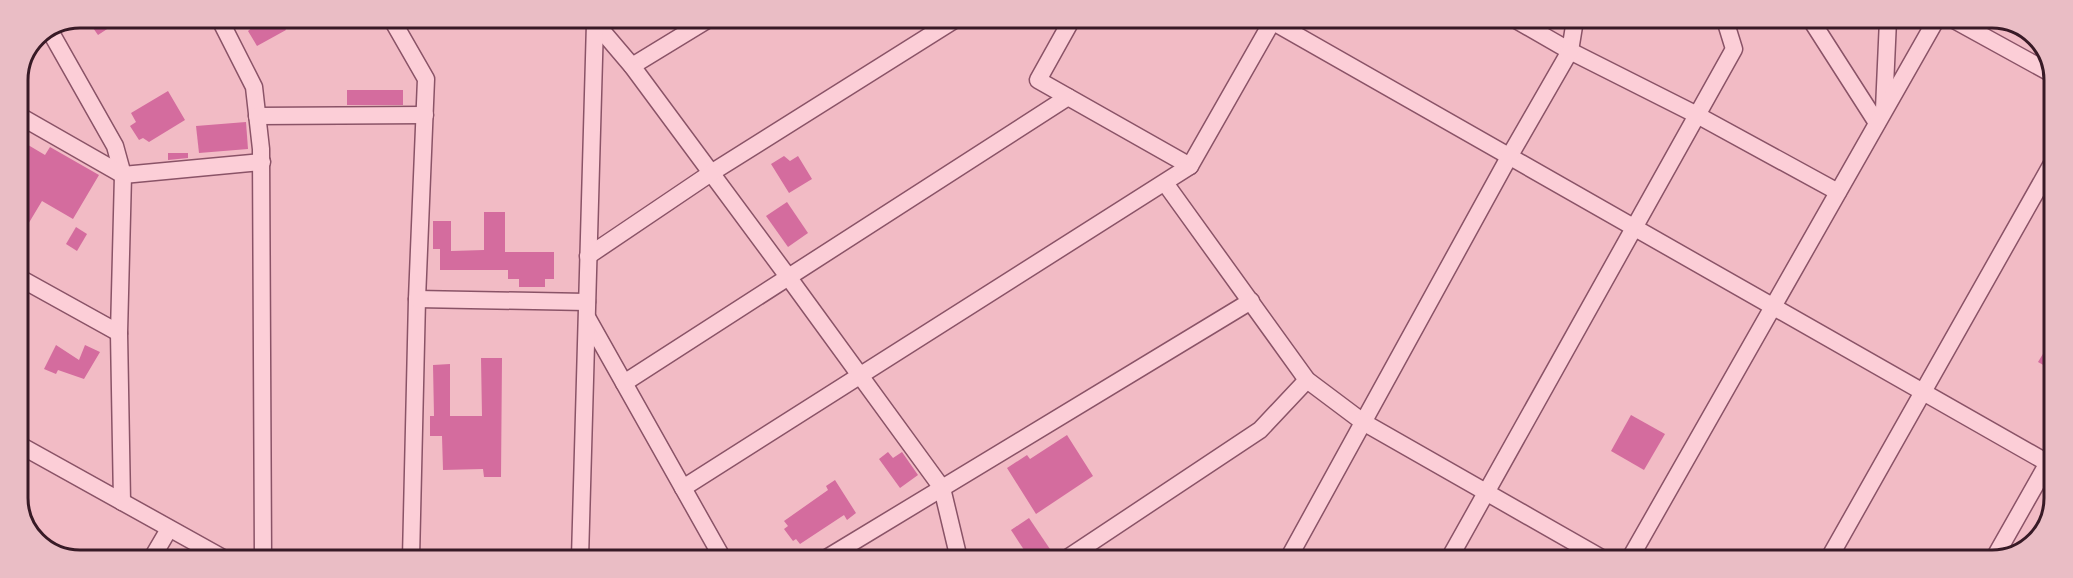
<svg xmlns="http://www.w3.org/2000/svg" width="2073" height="578" font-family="Lora,serif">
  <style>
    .building { fill: #d46c9e }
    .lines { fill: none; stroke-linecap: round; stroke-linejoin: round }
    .minor-casing { stroke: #8a5367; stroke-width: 19 }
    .minor { stroke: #fcced7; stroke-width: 16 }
    .rim { fill: none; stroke: #381a26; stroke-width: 3 }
  </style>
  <rect width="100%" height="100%" fill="#f2bbc5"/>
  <g class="building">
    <path d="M86,18H124L98,35Z"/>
    <path d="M248,18H270L272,23L280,19L286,30L257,46L248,31L253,27Z"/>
    <rect x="347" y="90" width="56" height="15"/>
    <path d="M168,91L185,120L149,142L143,138L139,140L130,126L136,122L131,113Z"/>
    <path d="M246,122L248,149L199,153L196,126Z"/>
    <path d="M18,139L45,155L50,147L99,175L73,219L42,201L18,241Z"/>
    <path d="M168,153H188V158L168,160Z"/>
    <path d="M784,156L790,161L798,156L812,179L789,193L771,164Z"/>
    <path d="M787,202L808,233L788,247L766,216Z"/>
    <path d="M484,212H505V252H554V279H545V287H519V279H508V270H440V249H433V221H451V251L484,250Z"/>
    <path d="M76,227L87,234L77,251L66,244Z"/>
    <path d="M2054,336V371L2038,362Z"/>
    <path d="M56,345L79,360L85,345L100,352L84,379L58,370L56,374L44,369Z"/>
    <path d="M481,358H502L501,477H484L483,469L443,470L442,436H430V416H434L433,365L450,364V416H482Z"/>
    <path d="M1631,415L1665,434L1644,470L1611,451Z"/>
    <path d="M1067,435L1093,476L1036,514L1007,468L1027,455L1030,459Z"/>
    <path d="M888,452L893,458L902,452L918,475L900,488L879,459Z"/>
    <path d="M835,480L856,513L847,520L844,515L800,544L796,539L793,541L784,529L788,526L784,521L828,490L826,486Z"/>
    <path d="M1029,518L1056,558V559H1030L1011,530Z"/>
  </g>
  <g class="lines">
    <g class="minor-casing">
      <g id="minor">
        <path d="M219,18L254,87L261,149L263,558"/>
        <path d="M391,18L426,79L417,299L411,558"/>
        <path d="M592,19L632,66L789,278L942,488L959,559"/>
        <path d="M1072,19L1038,80L1190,166"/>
        <path d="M1268,19L2053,466"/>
        <path d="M1516,20L1570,51L1697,115L1838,192"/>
        <path d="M1811,20L1877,123"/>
        <path d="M1954,20L2054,75"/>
        <path d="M50,31L115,146L123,175L119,333L122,502"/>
        <path d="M632,66L709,19"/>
        <path d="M1884,109L1888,20"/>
        <path d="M18,115L123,175L262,162"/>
        <path d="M257,116L425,115"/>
        <path d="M1165,183L1307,380L1363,422L1605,560"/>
        <path d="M588,256L711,173L956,19"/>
        <path d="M18,277L119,333"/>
        <path d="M417,299L587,302"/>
        <path d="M588,319L723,559"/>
        <path d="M624,383L1068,97"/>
        <path d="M18,444L223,558"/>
        <path d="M683,488L1190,166L1272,22"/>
        <path d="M152,558L169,529"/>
        <path d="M580,558L595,23"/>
        <path d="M825,559L1251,301"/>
        <path d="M1066,559L1260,430L1307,380"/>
        <path d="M1288,559L1509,157L1570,51L1575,20"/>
        <path d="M1449,559L1734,49L1725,20"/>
        <path d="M1629,560L1936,20"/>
        <path d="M1828,560L2054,160"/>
        <path d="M1993,560L2053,454"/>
      </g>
    </g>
    <use href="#minor" class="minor"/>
  </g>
  <path d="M0 0H2073V578H0ZM80 28H1992A52 52 0 0 1 2044 80V498A52 52 0 0 1 1992 550H80A52 52 0 0 1 28 498V80A52 52 0 0 1 80 28Z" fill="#eabdc5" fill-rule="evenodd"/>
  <path class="rim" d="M80 28H1992A52 52 0 0 1 2044 80V498A52 52 0 0 1 1992 550H80A52 52 0 0 1 28 498V80A52 52 0 0 1 80 28Z"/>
</svg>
